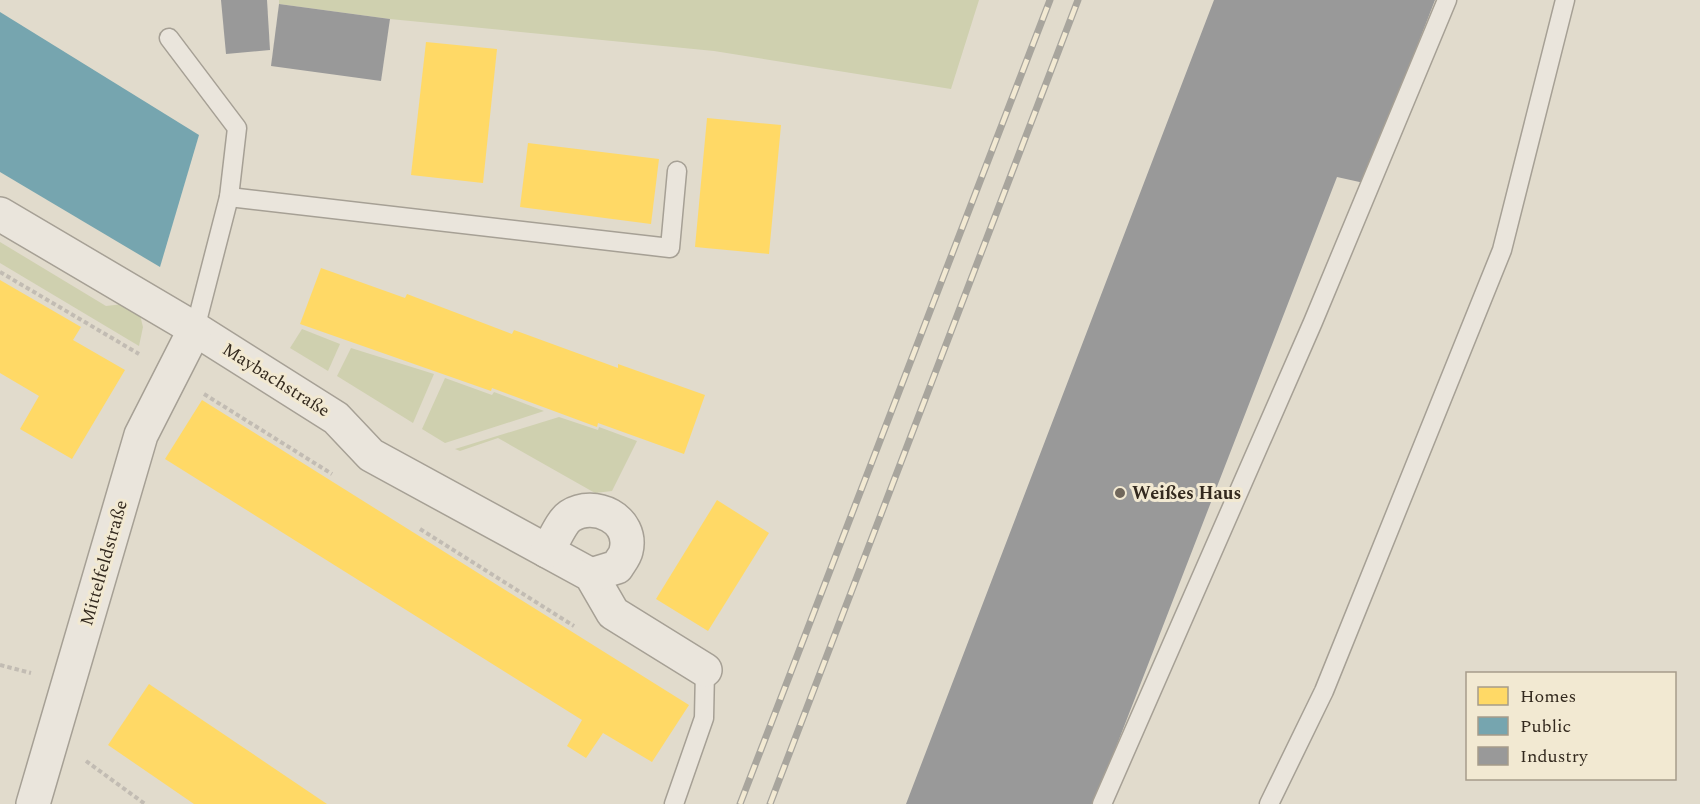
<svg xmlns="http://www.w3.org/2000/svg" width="1700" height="804" font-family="Spectral,serif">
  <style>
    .green { fill: #cfd0af }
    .homes { fill: #ffd966 }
    .public { fill: #76a5af }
    .industry { fill: #999 }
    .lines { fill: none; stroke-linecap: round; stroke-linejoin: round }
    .service-casing { stroke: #a6a095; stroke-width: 21 }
    .minor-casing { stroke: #a6a095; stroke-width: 36 }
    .path { stroke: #c2bcb3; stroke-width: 4; stroke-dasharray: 4.5 3; stroke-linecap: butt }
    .service { stroke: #eae5dc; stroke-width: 18 }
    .minor { stroke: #eae5dc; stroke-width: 33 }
    .rail-casing { stroke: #a8a59d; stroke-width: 7 }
    .rail { stroke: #f2e9d2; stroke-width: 4.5; stroke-dasharray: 14; stroke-linecap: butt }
    .poi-dot { fill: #70675b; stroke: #f2e9d2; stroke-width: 2 }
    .labels { text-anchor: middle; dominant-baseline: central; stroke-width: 6; stroke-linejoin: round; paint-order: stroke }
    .street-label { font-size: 18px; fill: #33291e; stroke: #f2e9d2 }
    .poi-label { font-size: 18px; font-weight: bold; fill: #33291e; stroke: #f2e9d2; text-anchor: start }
  </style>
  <rect width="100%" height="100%" fill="#e1dbcc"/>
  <g class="green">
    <path d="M279,0H979L951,89L714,51L390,19L279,4Z"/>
    <path d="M0,242L106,306L123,304L140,315L143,327L139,346L0,263Z"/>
    <path d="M302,329L340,344L328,371L290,348Z"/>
    <path d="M351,348L434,374L413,423L337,376Z"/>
    <path d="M445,378L492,395L494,392L544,411L445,443L422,429Z"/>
    <path d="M559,417L598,430L599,427L637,441L612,491L595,493L498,438L460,451L455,449Z"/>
  </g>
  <g class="homes">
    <path d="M426,42L497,49L483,183L411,175Z"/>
    <path d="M707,118L781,125L769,254L695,247Z"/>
    <path d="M528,143L659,159L651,224L520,207Z"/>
    <path d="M321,268L405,298L407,294L512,334L514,330L618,368V364L705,395L684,454L598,423L597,427L492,388L491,391L300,324Z"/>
    <path d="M0,280L81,327L73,340L125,370L72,459L20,429L39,396L0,373Z"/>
    <path d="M202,400L689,705L652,762L603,733L586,758L567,746L582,720L165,459Z"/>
    <path d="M717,500L769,533L708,631L656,599Z"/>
    <path d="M149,684L241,746L327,804H194L108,745Z"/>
  </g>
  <path class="public" d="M0,12L199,135L160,267L0,172Z"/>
  <g class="industry">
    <path d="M221,0H267L270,50L226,54Z"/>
    <path d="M1214,0H1435L1364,183L1337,177L1094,804H906Z"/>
    <path d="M279,4L390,19L381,81L271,66Z"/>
  </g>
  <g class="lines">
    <g class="service-casing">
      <g id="service">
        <path d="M169,38L237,128L229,197L195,329"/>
        <path d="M229,197L670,248L677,171"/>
        <path d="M674,804L704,718L705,670"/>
        <path d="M1102,804L1313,322L1447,0"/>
        <path d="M1269,804L1324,691L1502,250L1565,0"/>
      </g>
    </g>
    <g class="minor-casing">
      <g id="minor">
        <path d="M0,214L195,329L336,418L371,455L591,575L613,613L705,670"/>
        <path d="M547,551C554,541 561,522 570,516C594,500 634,519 626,551C625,556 620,562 617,567L591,575"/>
        <path d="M33,804L141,435L195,329"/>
      </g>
    </g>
    <g class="path">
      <path d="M0,272L139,354"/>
      <path d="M204,394L332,474"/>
      <path d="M420,529L574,626"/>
      <path d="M0,665L31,673"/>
      <path d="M86,761L145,804"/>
    </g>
    <use href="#service" class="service"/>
    <use href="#minor" class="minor"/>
    <g class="rail-casing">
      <g id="rail">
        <path d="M740,804L1050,0"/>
        <path d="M770,804L1078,0"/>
      </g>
    </g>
    <use href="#rail" class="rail"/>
  </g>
  <circle class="poi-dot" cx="1120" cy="493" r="6"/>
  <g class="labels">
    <g class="street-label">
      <text transform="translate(276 380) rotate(32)">Maybachstraße</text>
      <text transform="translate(104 563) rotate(-74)">Mittelfeldstraße</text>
    </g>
    <g class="poi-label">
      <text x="1132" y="493">Weißes Haus</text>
    </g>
  </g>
  <rect x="1466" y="672" width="210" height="108" fill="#f2e9d2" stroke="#a69c8a" stroke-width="1.5"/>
  <rect x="1478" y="687" width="30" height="18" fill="#ffd966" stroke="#a69c8a" stroke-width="1.5"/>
  <text x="1520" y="702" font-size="18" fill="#33291e">Homes</text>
  <rect x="1478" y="717" width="30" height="18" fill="#76a5af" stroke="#a69c8a" stroke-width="1.5"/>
  <text x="1520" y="732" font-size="18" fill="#33291e">Public</text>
  <rect x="1478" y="747" width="30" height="18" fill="#999999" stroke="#a69c8a" stroke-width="1.5"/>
  <text x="1520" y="762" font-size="18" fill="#33291e">Industry</text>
</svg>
